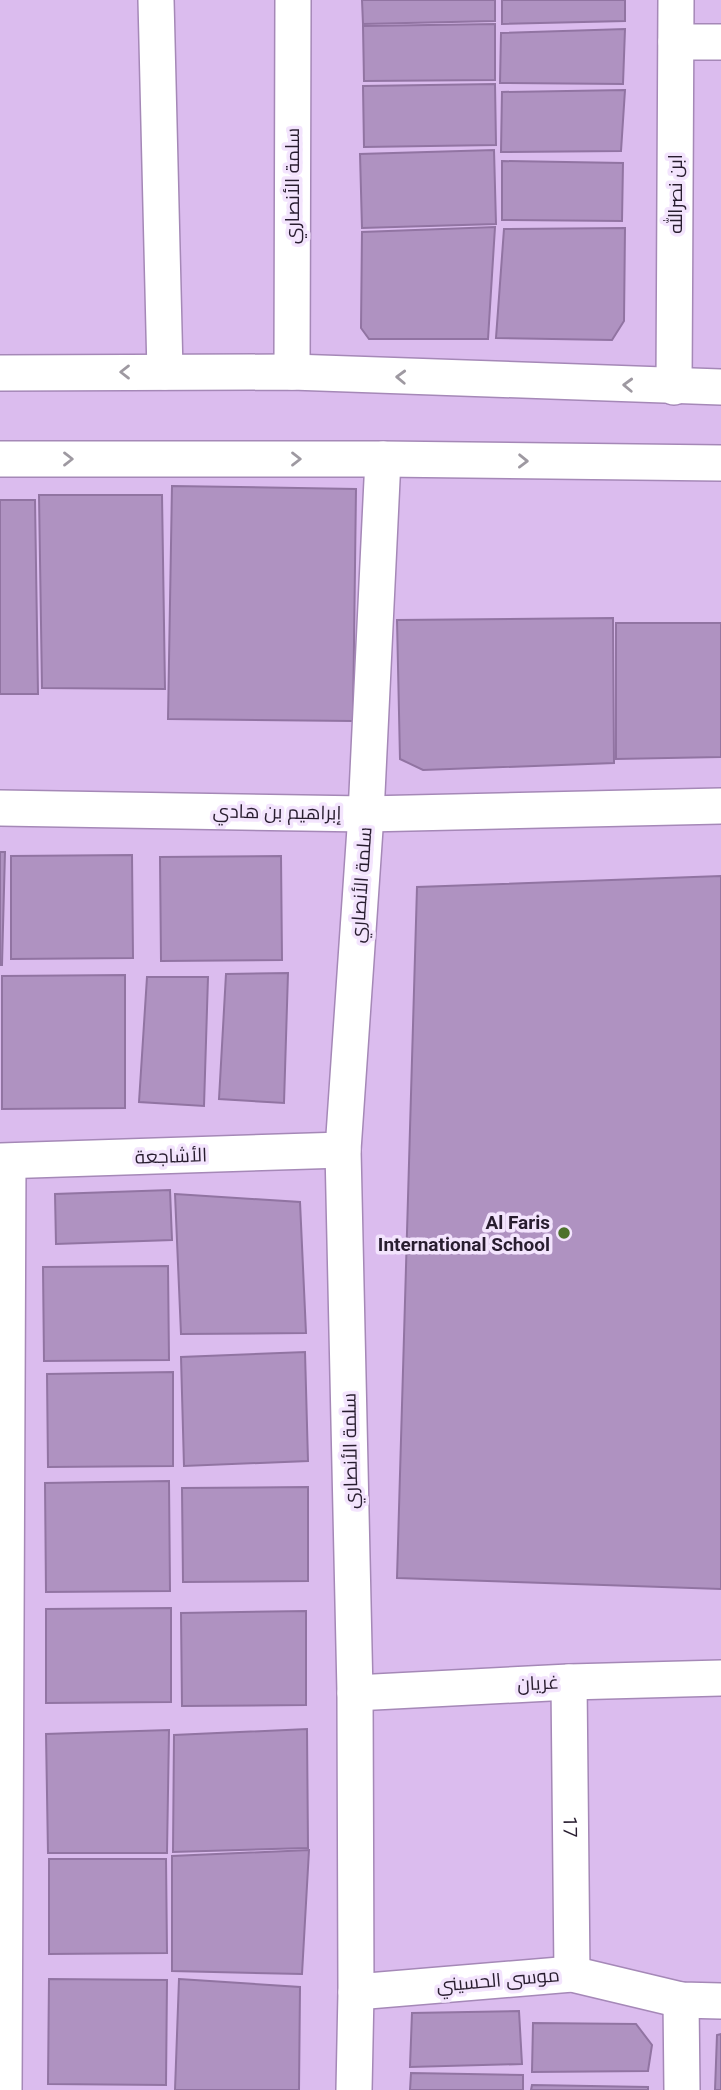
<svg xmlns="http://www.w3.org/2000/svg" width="721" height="2090" font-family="Roboto,Cairo,sans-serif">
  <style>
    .building { fill: #af92c1; stroke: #9174a2; stroke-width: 2 }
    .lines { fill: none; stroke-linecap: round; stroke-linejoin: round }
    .minor-casing { stroke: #a588b7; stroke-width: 38 }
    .minor { stroke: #fff; stroke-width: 35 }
    .oneway { stroke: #9e99a1 }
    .poi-dot { fill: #4d722b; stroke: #f3e4fd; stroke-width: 2.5 }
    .labels { text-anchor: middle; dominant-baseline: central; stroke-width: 7; stroke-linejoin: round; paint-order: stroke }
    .street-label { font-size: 19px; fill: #281d2f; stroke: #f3e4fd }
    .poi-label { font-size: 19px; font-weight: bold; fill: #281d2f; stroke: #f3e4fd; text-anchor: end }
  </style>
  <rect width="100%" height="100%" fill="#dbbcee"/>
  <g class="building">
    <path d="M362,0H495V21L363,24Z"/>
    <path d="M502,0H625V21L502,24Z"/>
    <path d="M495,24V80L364,81L363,26Z"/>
    <path d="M625,29L623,84L500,83L501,33Z"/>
    <path d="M495,84L496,145L364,147L363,86Z"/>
    <path d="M625,90L621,151L501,152L502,92Z"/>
    <path d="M494,150L496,224L362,228L360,154Z"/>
    <path d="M502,161L623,163L622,221L502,220Z"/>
    <path d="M495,227L488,339H369L361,328L362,232Z"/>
    <path d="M625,228L624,321L612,340L496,338L504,229Z"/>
    <path d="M172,486L356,489L353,721L168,719Z"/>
    <path d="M39,495H162L165,689L42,688Z"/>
    <path d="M0,500H35L38,694H0Z"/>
    <path d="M613,618L614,763L423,770L400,759L397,620Z"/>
    <path d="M616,623H721V757L616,759Z"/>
    <path d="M0,852H5L2,965H0Z"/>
    <path d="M132,855L133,958L11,959V856Z"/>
    <path d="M281,856L282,960L161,961L160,857Z"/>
    <path d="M721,876V1589L397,1578L417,887Z"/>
    <path d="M288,973L284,1103L219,1099L226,974Z"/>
    <path d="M125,975V1108L2,1109V976Z"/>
    <path d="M147,977H208L204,1106L139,1102Z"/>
    <path d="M170,1190L172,1240L56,1244L55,1194Z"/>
    <path d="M175,1194L300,1202L306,1333L181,1334Z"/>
    <path d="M168,1266L169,1360L44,1361L43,1267Z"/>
    <path d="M305,1352L308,1461L184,1466L181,1357Z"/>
    <path d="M173,1372V1466L48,1467L47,1374Z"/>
    <path d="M169,1481L170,1591L46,1592L45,1483Z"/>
    <path d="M308,1487V1581L183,1582L182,1488Z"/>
    <path d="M171,1608V1702L46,1703V1609Z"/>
    <path d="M306,1611V1705L182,1706L181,1613Z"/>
    <path d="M307,1729L308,1848L173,1852L174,1735Z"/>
    <path d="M169,1730L167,1853H48L46,1734Z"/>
    <path d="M309,1850L302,1974L172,1971V1856Z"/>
    <path d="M49,1859H166L167,1953L49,1954Z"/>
    <path d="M49,1979L167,1980L166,2085L48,2084Z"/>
    <path d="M179,1979L300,1987L299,2090H175Z"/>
    <path d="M519,2011L522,2064L410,2067L412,2013Z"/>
    <path d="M533,2023L636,2024L652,2045L648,2071L532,2072Z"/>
    <path d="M721,2034V2090H715L717,2035Z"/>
    <path d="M411,2073L523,2075V2090H410Z"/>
    <path d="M532,2085L648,2087V2090H531Z"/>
  </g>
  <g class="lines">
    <g class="minor-casing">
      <g id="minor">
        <path d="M156,0L165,372"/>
        <path d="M676,42H721"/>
        <path d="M292,372L293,0"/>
        <path d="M0,373L292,372L721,387"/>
        <path d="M674,387L676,0"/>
        <path d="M0,459H383L721,463"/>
        <path d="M0,808L366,814L721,806"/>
        <path d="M0,1161L343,1150"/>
        <path id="s1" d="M569,1682L572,1974"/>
        <path d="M355,1693L569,1682L721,1678"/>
        <path d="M356,1992L572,1974L681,2000L721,2001"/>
        <path d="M681,2000L682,2090"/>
        <path d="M4,2090L8,1162"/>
        <path d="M354,2090L356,1992L355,1693L343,1150L366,814L383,459"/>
      </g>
    </g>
    <use href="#minor" class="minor"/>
  </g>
  <defs><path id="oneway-chevron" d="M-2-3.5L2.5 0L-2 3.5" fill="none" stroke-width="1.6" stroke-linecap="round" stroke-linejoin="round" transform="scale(1.75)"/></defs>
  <g class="oneway">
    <use href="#oneway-chevron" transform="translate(125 372) rotate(180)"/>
    <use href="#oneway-chevron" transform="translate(401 377) rotate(-178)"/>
    <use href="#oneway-chevron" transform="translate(628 385) rotate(-178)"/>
    <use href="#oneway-chevron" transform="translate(68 459)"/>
    <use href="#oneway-chevron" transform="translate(296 459)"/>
    <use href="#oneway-chevron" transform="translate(523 461) rotate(1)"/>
  </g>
  <circle class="poi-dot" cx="564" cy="1233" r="7"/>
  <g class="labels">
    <g class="street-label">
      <text transform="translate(292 186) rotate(-90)">سلمة الأنصاري</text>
      <text transform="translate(675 194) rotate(-90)">ابن نصرالله</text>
      <text transform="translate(277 812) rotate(1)">إبراهيم بن هادي</text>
      <text transform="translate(361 885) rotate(-86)">سلمة الأنصاري</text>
      <text transform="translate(171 1156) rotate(-2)">الأشاجعة</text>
      <text transform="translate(350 1451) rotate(-91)">سلمة الأنصاري</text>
      <text transform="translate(538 1683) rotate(-3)">غريان</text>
      <text stroke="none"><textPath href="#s1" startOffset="145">17</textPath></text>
      <text transform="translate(498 1980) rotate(-5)">موسى الحسيني</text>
    </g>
    <g class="poi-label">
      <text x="550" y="1222">Al Faris<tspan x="550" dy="22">International School</tspan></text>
    </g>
  </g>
</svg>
